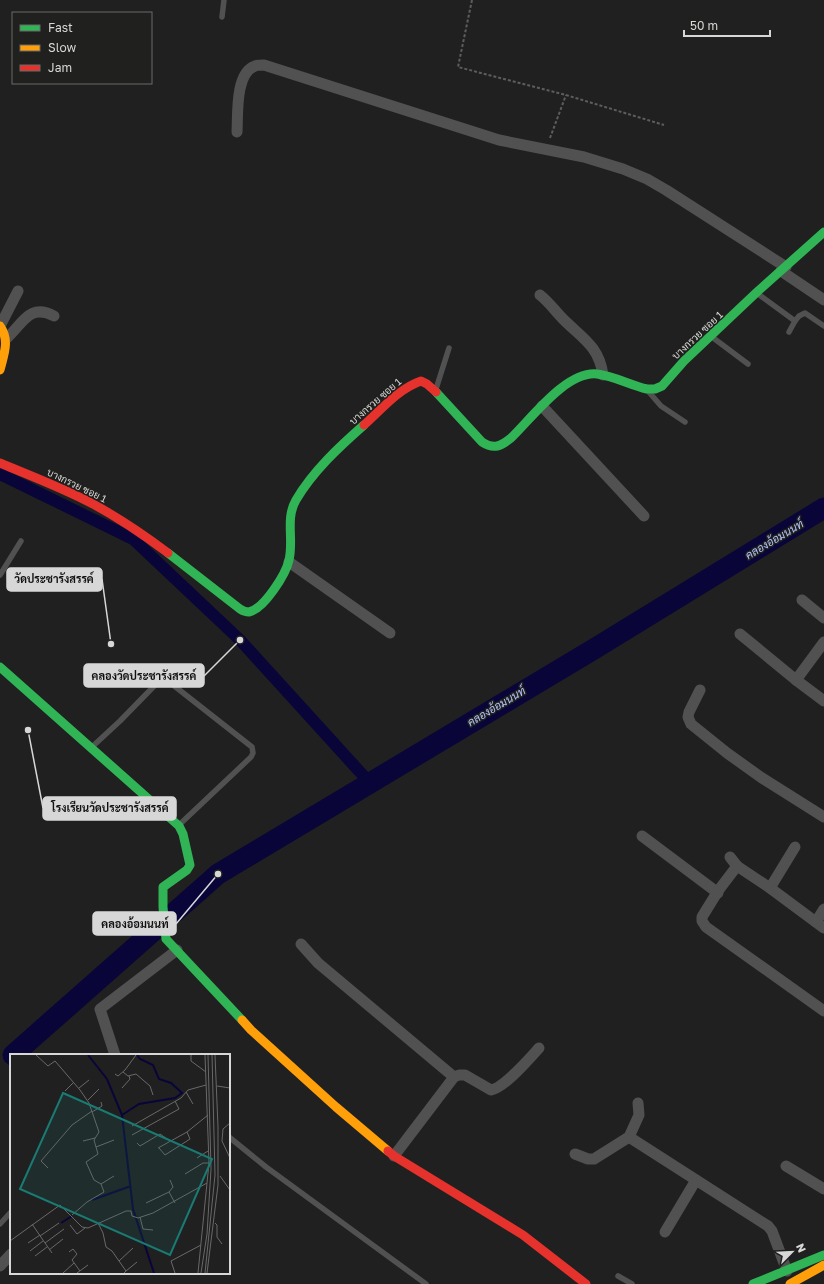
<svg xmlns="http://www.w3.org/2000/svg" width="824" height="1284" font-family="'Golos Text',Sarabun,sans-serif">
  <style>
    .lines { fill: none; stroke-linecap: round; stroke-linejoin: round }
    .canal { stroke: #090539; stroke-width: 12 }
    .river { stroke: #090539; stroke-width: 21 }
    .path { stroke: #5d5d5d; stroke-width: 2; stroke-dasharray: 3 2; stroke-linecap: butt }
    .lane { stroke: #515151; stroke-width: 5.5 }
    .street { stroke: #515151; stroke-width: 11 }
    .fast { stroke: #30b455; stroke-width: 9 }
    .slow { stroke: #ff9f0a; stroke-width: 9 }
    .jam { stroke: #e5322d; stroke-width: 9 }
    .labels { text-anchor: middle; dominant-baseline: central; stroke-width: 3; stroke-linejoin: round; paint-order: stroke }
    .street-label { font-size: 10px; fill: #d6d7d6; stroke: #20211f }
    .water-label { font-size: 11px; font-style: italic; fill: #b6c5fd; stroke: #20211f }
    .inset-river { fill: none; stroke: #090539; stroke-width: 2 }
    .inset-road { fill: none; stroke: #696969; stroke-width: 1 }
    .view { fill: #197b73; fill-opacity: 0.15; stroke: #197b73; stroke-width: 2 }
    .inset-edge { fill: none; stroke: #d6d7d6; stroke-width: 2 }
    .leader { fill: none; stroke: #d6d7d6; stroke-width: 1.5 }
    .callout-dot { fill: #d6d7d6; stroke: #20211f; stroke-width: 1.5 }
    .callout { fill: #d6d7d6; stroke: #d6d7d6; stroke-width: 1.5 }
    .callout-label { font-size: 11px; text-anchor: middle; font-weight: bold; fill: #111 }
  </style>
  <rect width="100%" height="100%" fill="#202020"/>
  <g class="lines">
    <path class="canal" d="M0,474L133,539L240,640L370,783"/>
    <path class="river" d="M13,1055L218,874L594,649L824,508"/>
    <g class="path">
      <path d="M472,0L458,67L566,95L664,125"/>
      <path d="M550,138L566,95"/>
    </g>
    <g class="lane">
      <path d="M222,17L224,0"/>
      <path d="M758,294L795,321L789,332"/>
      <path d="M795,321L799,316L805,313L824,326"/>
      <path d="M712,337L748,364"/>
      <path d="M436,389L449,348"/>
      <path d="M648,391L661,406L685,422"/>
      <path d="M0,575L21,541"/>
      <path d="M93,746L120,721L160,680L164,679L168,681L252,747L253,753L251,757L179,825"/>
      <path d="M229,1137L266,1167L426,1284"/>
      <path d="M0,1224L10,1213"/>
      <path d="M618,1276L632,1284"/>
    </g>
    <g class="street">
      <path d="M237,132C238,115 235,73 255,66C257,65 261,65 264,65L499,140L584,157L623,169L647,179L666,190L786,267"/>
      <path d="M781,271L824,300"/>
      <path d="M540,295C549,302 555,311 563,319C582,338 599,346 603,375"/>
      <path d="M0,326L18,291"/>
      <path d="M7,338C23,323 30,303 54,316"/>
      <path d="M542,406L644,516"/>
      <path d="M289,562L390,633"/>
      <path d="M802,600L824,618"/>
      <path d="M740,634L796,680L824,701"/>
      <path d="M796,680L824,642"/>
      <path d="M700,690L689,712L688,717L691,724L727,753L762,778L824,817"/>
      <path d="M642,836L718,893"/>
      <path d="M730,857L737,866L770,888L824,928"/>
      <path d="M737,866L718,891L702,917V921L706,927L824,1011"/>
      <path d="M770,888L795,847"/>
      <path d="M816,922L824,909"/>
      <path d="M301,944L318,963L454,1077"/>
      <path d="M115,1055L100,1009L177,950"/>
      <path d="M629,1137L768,1226L772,1231L787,1271"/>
      <path d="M575,1154L588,1159H594L629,1137L639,1115L638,1103"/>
      <path d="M394,1156L454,1077L459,1075H465L491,1090C504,1088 529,1059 539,1048"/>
      <path d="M786,1166L824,1189"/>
      <path d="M665,1232L696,1180"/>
      <path d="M0,1266L11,1254"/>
    </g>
    <g class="fast">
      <path d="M436,392L482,442C494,450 501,446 511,438C532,418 566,371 597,374C614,376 630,385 647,389H655L662,386L684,361L757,292L824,232"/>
      <path d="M168,553L240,609C243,611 246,612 249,612C264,609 286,574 289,560C294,539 285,519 296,500C313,471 339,447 364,425"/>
      <path d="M0,667L179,826L183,834L190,865L187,870L163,887V907L166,939L242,1020"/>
      <path d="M753,1284L824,1255"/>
    </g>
    <g class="slow">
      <path d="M0,326C10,340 4,354 0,370"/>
      <path d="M242,1020L251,1030L336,1107L388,1151"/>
      <path d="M790,1284L824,1265"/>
    </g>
    <g class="jam">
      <path d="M364,425C382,409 398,389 421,381L427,384L436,392"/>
      <path d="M0,463C31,476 63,488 93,504C119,518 144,535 168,553"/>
      <path d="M388,1151L394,1156L523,1235L586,1284"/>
    </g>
  </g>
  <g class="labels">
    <g class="street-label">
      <text transform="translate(697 335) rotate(-43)">บางกรวย ซอย 1</text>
      <text transform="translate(375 401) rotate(-41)">บางกรวย ซอย 1</text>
      <text transform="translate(77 485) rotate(26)">บางกรวย ซอย 1</text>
    </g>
    <g class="water-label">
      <text transform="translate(774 539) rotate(-31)">คลองอ้อมนนท์</text>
      <text transform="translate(496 706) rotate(-31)">คลองอ้อมนนท์</text>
    </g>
  </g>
  <g transform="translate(10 1054)">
    <rect width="220" height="220" fill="#202020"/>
    <path class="inset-river" d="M78,1L97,25L112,61L123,155L144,219M112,61L129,50L165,44L172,39L161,29L149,25L143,11L130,5L127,1M82,146L121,132M51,169L62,162"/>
    <path class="inset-road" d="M26,1L38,12L45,7L70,36L79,49L89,78L84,86L88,100L76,108L84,126L91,130L94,138L77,148L62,161M181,1V7L196,18M113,18L118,22L126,20L140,32L143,41M105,20L108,22L115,16L126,1M207,32L220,34M69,34L79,26M112,34L120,25L119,22M55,37L64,28M176,38L183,50M78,46L89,35M82,58L92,52L91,48M220,69L213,75L212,87L220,104M122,72L171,44L178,36L196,31M122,81L169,55L165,47M73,87L85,84M127,89L130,92L150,80L160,87M86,93L104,86M148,94L177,78L198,61M149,94L155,101L180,85L177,78M187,104L198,97M38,114L31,107L62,71L82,57M175,120L193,109H199M210,122L220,136M160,126L163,133L159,138L165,149M91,130L104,122M136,149L159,138M50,151L72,173L78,174L116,157H121L122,162L128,164L143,159L197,129M130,163L133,175L143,176M88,169L93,179L96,193L102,197L116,217L114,219M205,169L207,171V183L212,190M22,170L35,189L54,175M60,171L67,180L75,174M30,182L49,169M0,187L50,151M18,189L30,181M35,189L42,199M39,196L53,185M20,197L33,187M59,198L63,195L67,200L62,206L70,217M25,202L37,193M109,207L123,194M116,217L127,208M53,219L64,209M67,219L78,211M165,219L161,207L191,191M188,219L199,109L195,1M191,219L197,180L201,115L198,1M195,219L205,121L202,1M197,219L208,131V73L205,1"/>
    <path class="view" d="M53,39L202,105L160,201L10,135Z"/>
    <rect width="220" height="220" class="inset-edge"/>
  </g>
  <path class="leader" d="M111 644L102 579M240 640L204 676M28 730L43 808M218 874L176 924"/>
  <g class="callout-dot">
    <circle cx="111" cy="644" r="4"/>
    <circle cx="240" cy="640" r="4"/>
    <circle cx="28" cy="730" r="4"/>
    <circle cx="218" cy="874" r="4"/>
  </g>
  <g class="callout">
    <rect x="7" y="568" width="95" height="23" rx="4"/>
    <rect x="84" y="664" width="120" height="23" rx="4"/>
    <rect x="43" y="797" width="133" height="23" rx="4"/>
    <rect x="93" y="912" width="83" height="23" rx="4"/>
  </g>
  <g class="callout-label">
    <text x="54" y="583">วัดประชารังสรรค์</text>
    <text x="144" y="680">คลองวัดประชารังสรรค์</text>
    <text x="110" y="812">โรงเรียนวัดประชารังสรรค์</text>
    <text x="135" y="928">คลองอ้อมนนท์</text>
  </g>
  <rect x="12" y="12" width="140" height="72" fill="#20211f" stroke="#696a68"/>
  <rect x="20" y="25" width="20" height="6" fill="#30b455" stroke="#696a68"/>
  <text x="48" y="32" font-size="12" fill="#d6d7d6">Fast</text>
  <rect x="20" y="45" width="20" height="6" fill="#ff9f0a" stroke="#696a68"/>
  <text x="48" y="52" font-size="12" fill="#d6d7d6">Slow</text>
  <rect x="20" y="65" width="20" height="6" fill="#e5322d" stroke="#696a68"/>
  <text x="48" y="72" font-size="12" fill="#d6d7d6">Jam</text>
  <g transform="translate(792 1252) rotate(66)" stroke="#20211f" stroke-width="3" paint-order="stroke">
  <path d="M0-3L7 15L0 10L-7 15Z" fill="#d6d7d6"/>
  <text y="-6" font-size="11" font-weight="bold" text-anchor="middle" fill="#d6d7d6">N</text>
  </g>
  <path d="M684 30v6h86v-6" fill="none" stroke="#d6d7d6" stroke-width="2"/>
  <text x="690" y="30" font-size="12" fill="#d6d7d6" stroke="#20211f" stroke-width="3" paint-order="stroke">50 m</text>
</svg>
